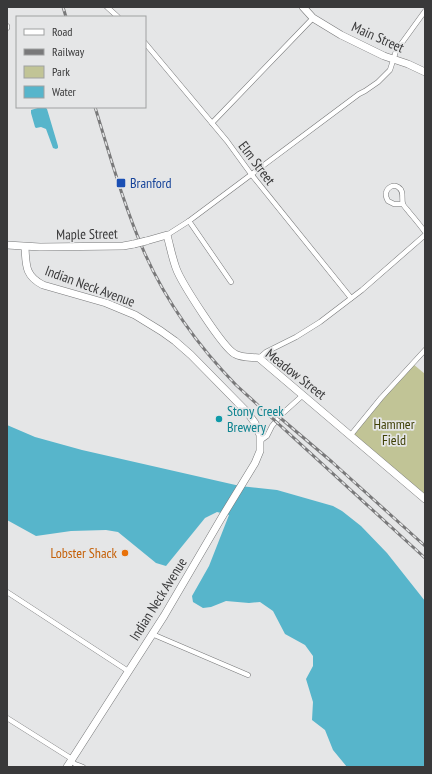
<svg xmlns="http://www.w3.org/2000/svg" width="432" height="774" font-family="'PT Sans Narrow',sans-serif">
  <style>
    .park { fill: #c1c496 }
    .water { fill: #57b5cb }
    .lines { fill: none; stroke-linecap: round; stroke-linejoin: round }
    .street-casing { stroke: #777879; stroke-width: 5.5 }
    .secondary-casing { stroke: #777879; stroke-width: 8 }
    .street { stroke: #fff; stroke-width: 4.5 }
    .secondary { stroke: #fff; stroke-width: 7 }
    .rail-casing { stroke: #79797a; stroke-width: 3 }
    .rail { stroke: #e5e6e7; stroke-width: 1.5; stroke-dasharray: 4.5; stroke-linecap: butt }
    .secondary-bridge-casing { stroke: #777879; stroke-width: 8; stroke-linecap: butt }
    .secondary-bridge { stroke: #fff; stroke-width: 7 }
    .transit-dot { fill: #1a4fb4; stroke: #e5e6e7; stroke-width: 1.5 }
    .culture-dot { fill: #0f9aa8; stroke: #e5e6e7; stroke-width: 1.5 }
    .food-dot { fill: #e8710a; stroke: #e5e6e7; stroke-width: 1.5 }
    .labels { text-anchor: middle; dominant-baseline: central; stroke-width: 3.5; stroke-linejoin: round; paint-order: stroke }
    .street-label { font-size: 14px; fill: #39393a; stroke: #e5e6e7 }
    .transit-label { font-size: 14px; fill: #164399; stroke: #e5e6e7; text-anchor: start }
    .culture-label { font-size: 14px; fill: #0d838f; stroke: #e5e6e7; text-anchor: start }
    .park-label { font-size: 14px; fill: #3f4005; stroke: #e5e6e7 }
    .food-label { font-size: 14px; fill: #c56008; stroke: #e5e6e7; text-anchor: end }
  </style>
  <rect width="100%" height="100%" fill="#e5e6e7"/>
  <path class="park" d="M413,364L425,374V499L350,436Z"/>
  <g class="water">
    <path d="M41,107H45L47,109L58,146V148L56,149L53,148L46,129L41,127L36,128L35,127L31,113V110Z"/>
    <path d="M7,425L35,437L82,450L240,486L277,490L333,506L342,511L361,526L387,553L425,601V767H347L333,750L325,730L312,720L313,702L306,679L313,666V656L305,645L285,634L273,611L260,602L249,603L226,601L211,607L203,608L193,602L192,596L209,566L229,515L217,512L205,518L166,566L156,563L118,532L106,530L71,531L36,536L7,520Z"/>
  </g>
  <g class="lines">
    <g class="street-casing">
      <g id="street">
        <path d="M107,7L118,17"/>
        <path d="M7,26V28"/>
        <path d="M145,43L227,141L251,174L351,298"/>
        <path d="M212,123L313,18"/>
        <path d="M403,204H394L388,201C387,199 385,196 386,193C387,187 394,184 398,187C405,191 401,199 403,204C404,207 408,210 409,212C415,219 420,225 425,232"/>
        <path d="M189,221L231,282"/>
        <path d="M167,235L189,221L359,94L365,91L378,82L390,70L396,51L425,11"/>
        <path d="M259,358L266,352L296,337L320,322L362,290L425,235"/>
        <path d="M350,436L381,398L425,350"/>
        <path d="M260,441L267,436L272,426L282,414L303,395"/>
        <path d="M7,592L128,671"/>
        <path d="M152,634L248,675"/>
        <path d="M7,718L72,759"/>
        <path d="M71,761L75,764L83,767"/>
      </g>
    </g>
    <g class="secondary-casing">
      <g id="secondary">
        <path d="M303,7L313,18L341,35L384,56L408,64L425,72"/>
        <path d="M146,241L167,235C170,246 172,257 176,268C181,282 223,348 235,354C242,358 251,357 259,358L425,499"/>
        <path d="M7,245L40,247L123,246L134,244"/>
        <path d="M25,247C26,265 25,276 43,285L106,303L135,315L161,331L175,341L191,355L247,412L255,423L260,435V451L255,463L222,517L164,616L67,767"/>
      </g>
    </g>
    <use href="#street" class="street"/>
    <use href="#secondary" class="secondary"/>
    <g class="rail-casing">
      <g id="rail">
        <path d="M63,7L66,17"/>
        <path d="M95,107C110,156 124,206 145,254C167,303 199,347 236,385L425,558"/>
        <path d="M271,410L332,462L425,546"/>
      </g>
    </g>
    <use href="#rail" class="rail"/>
    <g class="secondary-bridge-casing">
      <path id="secondary-bridge" d="M134,244L146,241"/>
    </g>
    <use href="#secondary-bridge" class="secondary-bridge"/>
  </g>
  <rect class="transit-dot" x="116" y="178" width="10" height="10" rx="2"/>
  <circle class="culture-dot" cx="219" cy="419" r="4"/>
  <circle class="food-dot" cx="125" cy="553" r="4"/>
  <g class="labels">
    <g class="street-label">
      <text transform="translate(378 37) rotate(24)">Main Street</text>
      <text transform="translate(257 163) rotate(53)">Elm Street</text>
      <text transform="translate(87 234) rotate(-1)">Maple Street</text>
      <text transform="translate(90 286) rotate(20)">Indian Neck Avenue</text>
      <text transform="translate(296 374) rotate(38)">Meadow Street</text>
      <text transform="translate(158 599) rotate(-58)">Indian Neck Avenue</text>
    </g>
    <g class="transit-label">
      <text x="130" y="183">Branford</text>
    </g>
    <g class="culture-label">
      <text x="227" y="411">Stony Creek<tspan x="227" dy="16">Brewery</tspan></text>
    </g>
    <g class="park-label">
      <text x="394" y="424">Hammer<tspan x="394" dy="16">Field</tspan></text>
    </g>
    <g class="food-label">
      <text x="117" y="553">Lobster Shack</text>
    </g>
  </g>
  <rect width="432" height="774" fill="none" stroke="#39393a" stroke-width="16"/>
  <rect x="16" y="16" width="130" height="92" fill="#e5e6e7" stroke="#a0a1a2"/>
  <rect x="24" y="29" width="20" height="6" fill="#ffffff" stroke="#a0a1a2"/>
  <text x="52" y="36" font-size="12" fill="#39393a">Road</text>
  <rect x="24" y="49" width="20" height="6" fill="#79797a" stroke="#a0a1a2"/>
  <text x="52" y="56" font-size="12" fill="#39393a">Railway</text>
  <rect x="24" y="66" width="20" height="12" fill="#c1c496" stroke="#a0a1a2"/>
  <text x="52" y="76" font-size="12" fill="#39393a">Park</text>
  <rect x="24" y="86" width="20" height="12" fill="#57b5cb" stroke="#a0a1a2"/>
  <text x="52" y="96" font-size="12" fill="#39393a">Water</text>
</svg>
